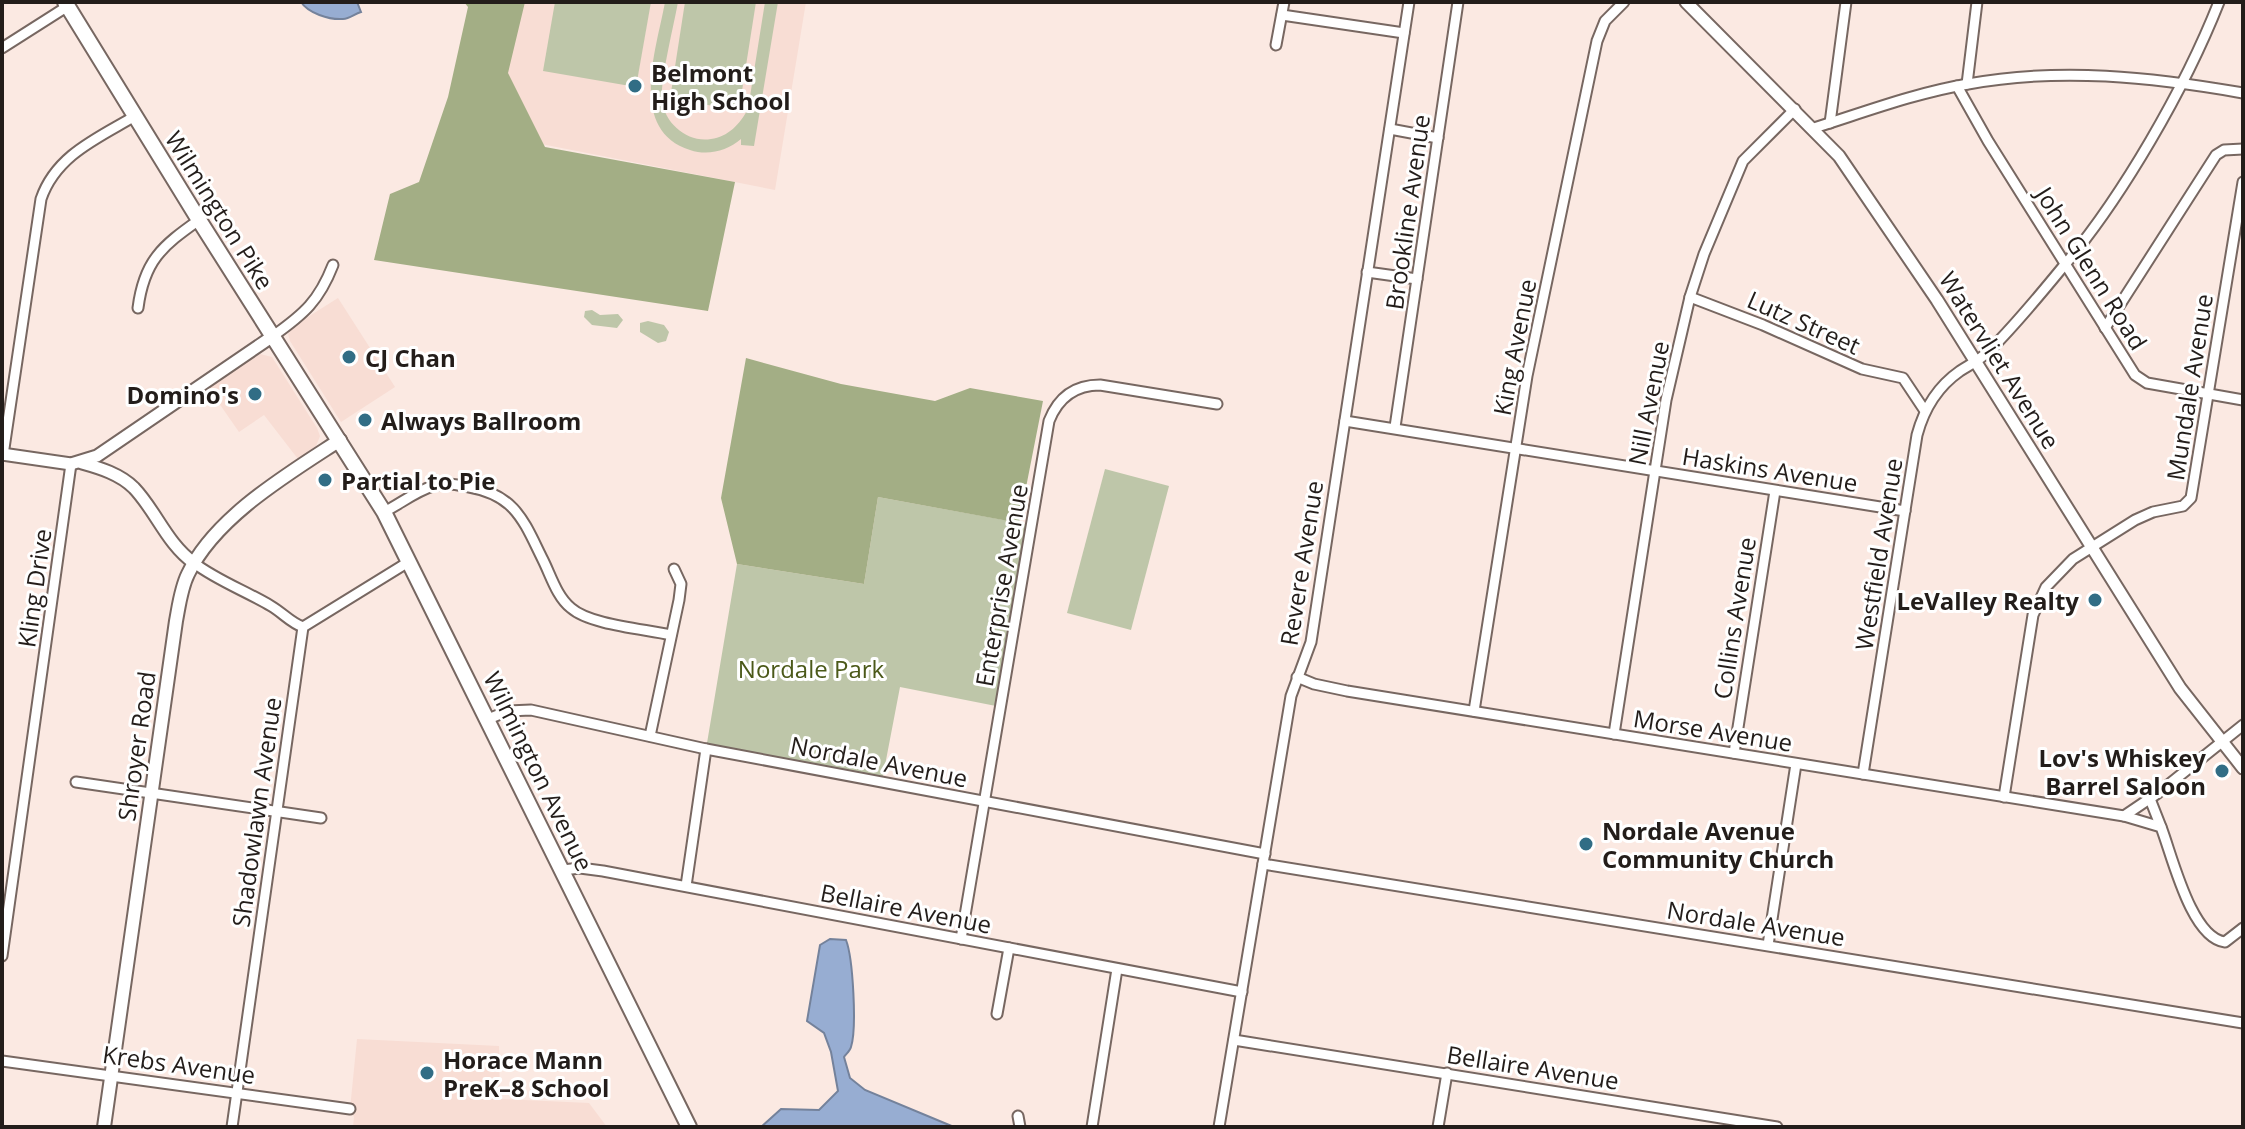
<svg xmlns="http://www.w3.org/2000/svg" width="2245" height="1129" font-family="'Open Sans',sans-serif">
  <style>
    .built { fill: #f8ddd4 }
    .green { fill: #bec6a9 }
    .forest { fill: #a3ae85 }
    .water { fill: #97add2; stroke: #74829b; stroke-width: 2 }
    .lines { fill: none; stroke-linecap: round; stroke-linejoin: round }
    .minor-casing { stroke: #776761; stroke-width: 13 }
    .tertiary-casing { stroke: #776761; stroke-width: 15 }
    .secondary-casing { stroke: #776761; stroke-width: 16 }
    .primary-casing { stroke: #776761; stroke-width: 18 }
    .minor { stroke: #fff; stroke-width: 9 }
    .tertiary { stroke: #fff; stroke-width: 11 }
    .secondary { stroke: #fff; stroke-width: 12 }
    .primary { stroke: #fff; stroke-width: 14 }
    .poi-dot { fill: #316d85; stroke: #fff; stroke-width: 3 }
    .labels { text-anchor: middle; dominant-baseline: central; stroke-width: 6; stroke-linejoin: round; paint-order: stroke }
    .poi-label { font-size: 24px; font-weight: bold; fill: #231d1a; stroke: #fff; text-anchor: start }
    .street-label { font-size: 24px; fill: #231d1a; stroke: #fff }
    .park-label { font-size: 24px; fill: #4b5919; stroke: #fff }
  </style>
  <rect width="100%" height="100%" fill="#fbe9e2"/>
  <g class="built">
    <path d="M494,2H806L775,190L470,130Z"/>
    <path d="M338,298L395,387L341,422L290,341L288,334L292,327Z"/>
    <path d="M260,354L272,357L317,428L320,436L316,446L298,459L264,415L239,432L207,386Z"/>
    <path d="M357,1039L499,1046L500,1099L589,1103L607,1127H353L354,1117L350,1109Z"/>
  </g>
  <g class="green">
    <path d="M555,2H651L636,87L543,71Z"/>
    <path d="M665,2H678C674,25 660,80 662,101C665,124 688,143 711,139C728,137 740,124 748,109L765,2H778L754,146L741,145V139C727,151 708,156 690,150C627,130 657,48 665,2Z"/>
    <path d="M685,2H756L739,110L670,99Z"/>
    <path d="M592,310L600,315L618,314L623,320L617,328L592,325L584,317L585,311Z"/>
    <path d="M648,321L664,325L669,332L666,341L658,343L640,332V323Z"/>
    <path d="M1105,469L1169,486L1131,630L1067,613Z"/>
    <path d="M878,497L1031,525L1001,707L900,687L882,781L706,749L737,564L864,584Z"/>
  </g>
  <g class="forest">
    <path d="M464,2H525L508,73L545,147L735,182L708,311L374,260L390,194L419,182L448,97L468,7Z"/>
    <path d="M746,358L841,384L935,401L970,388L1043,401L1019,523L878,497L864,584L737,564L721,498Z"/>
  </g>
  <g class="water">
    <path d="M301,2H357L361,12C354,14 350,19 343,19C329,20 308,13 301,2Z"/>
    <path d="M830,939L846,940C853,958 857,1028 851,1047C850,1051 846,1054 844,1057L850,1078L865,1090L954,1127H761L781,1109L819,1110L838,1091L831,1052L824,1033L807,1021L820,945Z"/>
  </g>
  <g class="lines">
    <g class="minor-casing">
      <g id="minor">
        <path d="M1282,15L1404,33"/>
        <path d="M1276,45L1284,2"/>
        <path d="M2,48L68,6"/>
        <path d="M1967,84L1977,2"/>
        <path d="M1957,86L1988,141L2135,375L2147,383L2243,400"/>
        <path d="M1830,123L1846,2"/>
        <path d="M1814,128C1865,112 1915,93 1968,84C2060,67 2152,77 2243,93"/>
        <path d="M1390,129L1438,138"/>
        <path d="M1367,272L1417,279"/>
        <path d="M1690,297L1763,325L1862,369L1903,378L1925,411"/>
        <path d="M138,308C144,261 162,246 199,220"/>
        <path d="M2105,328L2216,155L2224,150L2243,149"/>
        <path d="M273,336C304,314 319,301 333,265"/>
        <path d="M1345,421L1905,511"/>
        <path d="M1395,427L1458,2"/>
        <path d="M3,455L41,199C56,155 98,138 135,116"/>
        <path d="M384,512C400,504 416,491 433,486C446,482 457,485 469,487C516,495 524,522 543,560C551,576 557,597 571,608C590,625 645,629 671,635"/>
        <path d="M194,563C218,581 246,591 271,606C283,613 291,623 303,627"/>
        <path d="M1297,677L1314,684L1347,691L2124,816L2161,827C2172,855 2191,938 2225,942L2243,928"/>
        <path d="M1474,711L1527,376L1597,41L1605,21L1624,2"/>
        <path d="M488,719L508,711L531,710L706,749L1265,854"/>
        <path d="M1614,734L1666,400L1690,297L1704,254L1743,161L1795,109"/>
        <path d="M650,736L679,600L681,584L674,569"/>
        <path d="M1734,753L1775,491"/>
        <path d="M1863,774L1917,435C1924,409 1937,387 1960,371C1971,364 1980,360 1990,350C2015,325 2039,296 2062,268C2122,198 2185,88 2219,2"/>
        <path d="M76,782L321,818"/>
        <path d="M2004,797L2033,615L2046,587L2073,559L2135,520L2153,512L2183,506L2191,498L2243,182"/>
        <path d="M2150,799L2161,827"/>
        <path d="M2124,816L2158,793L2243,725"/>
        <path d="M1263,864L2243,1023"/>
        <path d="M563,870L580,868L603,871L1242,992"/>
        <path d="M686,886L706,749"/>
        <path d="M961,939L1049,421C1058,398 1074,385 1100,385L1217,404"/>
        <path d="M1768,945L1796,764"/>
        <path d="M2,956L71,464"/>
        <path d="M997,1014L1009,948"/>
        <path d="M1234,1040L1777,1127"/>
        <path d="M2,1061L350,1109"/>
        <path d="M1018,1116L1020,1127"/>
        <path d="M232,1127L303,627L410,561"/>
        <path d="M1092,1127L1117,969"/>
        <path d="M1219,1127L1291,696L1311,642L1409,2"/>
        <path d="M1438,1127L1447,1073"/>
      </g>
    </g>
    <g class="tertiary-casing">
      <g id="tertiary">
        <path d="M1686,2L1839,156L1937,300L2180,688L2243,768"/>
        <path d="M2,454L71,464L97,456L273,336"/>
        <path d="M82,463C100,468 120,474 134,488C156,511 167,544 194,563"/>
      </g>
    </g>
    <g class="secondary-casing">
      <path id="secondary" d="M104,1127L176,621C179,605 181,588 188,574C215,517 288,474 340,440"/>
    </g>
    <g class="primary-casing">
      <path id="primary" d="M65,2L199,220L384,512L689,1127"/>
    </g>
    <use href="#minor" class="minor"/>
    <use href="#tertiary" class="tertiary"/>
    <use href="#secondary" class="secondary"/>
    <use href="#primary" class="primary"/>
  </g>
  <g class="poi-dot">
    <circle cx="635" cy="86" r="8"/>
    <circle cx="349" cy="357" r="8"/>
    <circle cx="255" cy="394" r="8"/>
    <circle cx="365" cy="420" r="8"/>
    <circle cx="325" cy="480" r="8"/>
    <circle cx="2095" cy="600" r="8"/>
    <circle cx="2222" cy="771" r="8"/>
    <circle cx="1586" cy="844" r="8"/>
    <circle cx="427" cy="1073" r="8"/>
  </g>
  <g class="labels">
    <g class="poi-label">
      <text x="651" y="72">Belmont<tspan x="651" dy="28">High School</tspan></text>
      <text x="365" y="357">CJ Chan</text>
      <text x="239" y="394" text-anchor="end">Domino's</text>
      <text x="381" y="420">Always Ballroom</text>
      <text x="341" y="480">Partial to Pie</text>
      <text x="2079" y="600" text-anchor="end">LeValley Realty</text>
      <text x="2206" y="757" text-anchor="end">Lov's Whiskey<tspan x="2206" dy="28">Barrel Saloon</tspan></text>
      <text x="1602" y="830">Nordale Avenue<tspan x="1602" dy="28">Community Church</tspan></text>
      <text x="443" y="1059">Horace Mann<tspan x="443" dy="28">PreK–8 School</tspan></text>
    </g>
    <g class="street-label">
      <text transform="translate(220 210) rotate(58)">Wilmington Pike</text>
      <text transform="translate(1407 212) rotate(-82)">Brookline Avenue</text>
      <text transform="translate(2092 268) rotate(58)">John Glenn Road</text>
      <text transform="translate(1804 322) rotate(24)">Lutz Street</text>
      <text transform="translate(1514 347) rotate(-79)">King Avenue</text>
      <text transform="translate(2000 360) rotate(58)">Watervliet Avenue</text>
      <text transform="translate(2189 387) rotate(-81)">Mundale Avenue</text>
      <text transform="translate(1648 403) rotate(-79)">Nill Avenue</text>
      <text transform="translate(1770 469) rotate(9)">Haskins Avenue</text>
      <text transform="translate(1878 554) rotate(-81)">Westfield Avenue</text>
      <text transform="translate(1301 563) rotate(-81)">Revere Avenue</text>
      <text transform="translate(1001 585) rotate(-80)">Enterprise Avenue</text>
      <text transform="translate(34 588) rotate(-82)">Kling Drive</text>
      <text transform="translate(1734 618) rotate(-81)">Collins Avenue</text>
      <text transform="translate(1713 730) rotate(9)">Morse Avenue</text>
      <text transform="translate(136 746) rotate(-82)">Shroyer Road</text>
      <text transform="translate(879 761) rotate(11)">Nordale Avenue</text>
      <text transform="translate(539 771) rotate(64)">Wilmington Avenue</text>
      <text transform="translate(256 812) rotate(-82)">Shadowlawn Avenue</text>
      <text transform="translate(906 908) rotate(11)">Bellaire Avenue</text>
      <text transform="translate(1756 923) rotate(9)">Nordale Avenue</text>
      <text transform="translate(179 1064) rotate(8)">Krebs Avenue</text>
      <text transform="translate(1533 1067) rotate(9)">Bellaire Avenue</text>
    </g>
    <g class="park-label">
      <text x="811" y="668">Nordale Park</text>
    </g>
  </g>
  <rect width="2245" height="1129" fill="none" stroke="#231d1a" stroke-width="8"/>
</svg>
